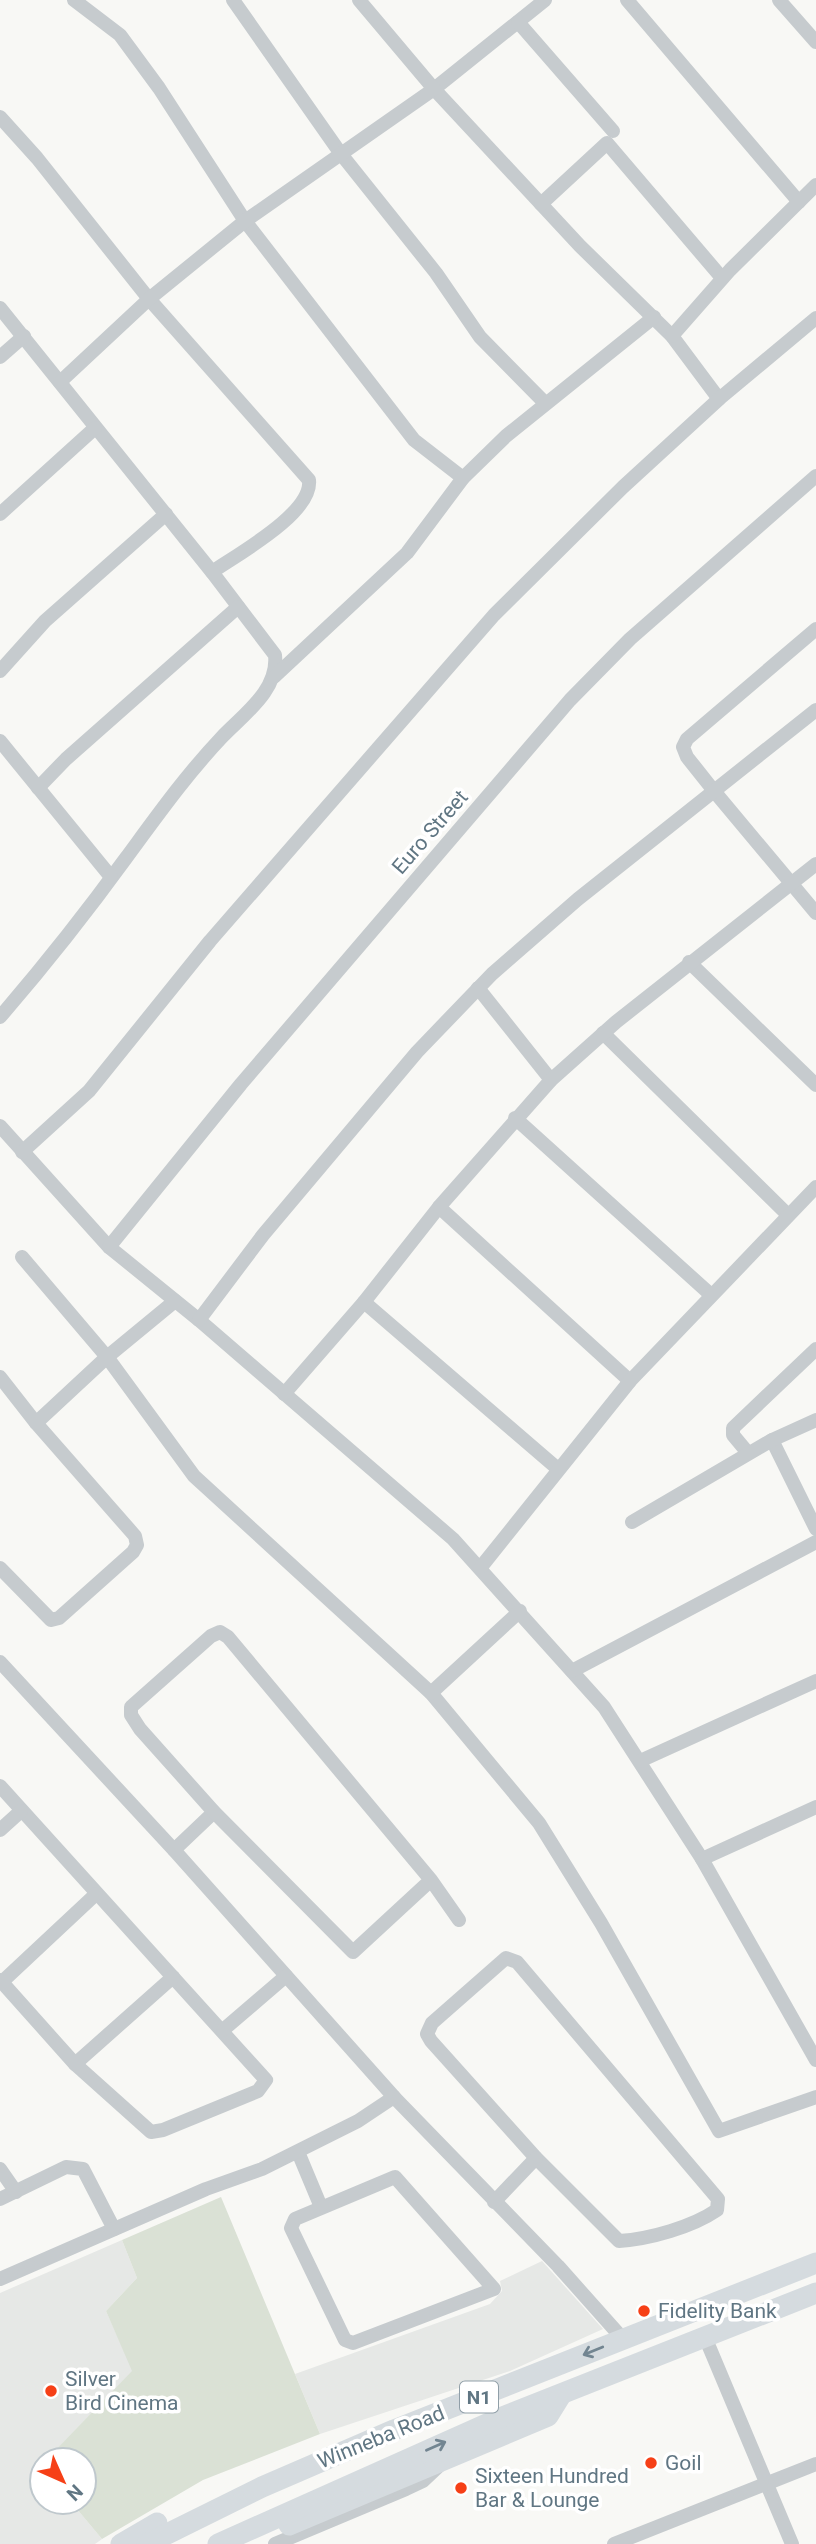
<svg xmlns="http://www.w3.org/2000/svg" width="816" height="2544" font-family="Roboto,sans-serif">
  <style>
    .built { fill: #e6e8e6 }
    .green { fill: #dae1d5 }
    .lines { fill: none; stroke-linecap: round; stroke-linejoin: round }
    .minor { stroke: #c6cbce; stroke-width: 14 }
    .highway { stroke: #d5dbdf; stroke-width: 21 }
    .oneway { stroke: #728591 }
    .poi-dot { fill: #f64017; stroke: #fff; stroke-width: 2.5 }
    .labels { text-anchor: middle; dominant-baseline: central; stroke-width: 7; stroke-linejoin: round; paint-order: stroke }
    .shield { fill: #fff; stroke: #909fa8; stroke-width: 2 }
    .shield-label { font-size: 19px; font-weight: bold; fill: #607683 }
    .street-label { font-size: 21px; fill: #607683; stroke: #fff }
    .poi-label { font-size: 21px; fill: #607683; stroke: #fff; text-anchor: start }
  </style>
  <rect width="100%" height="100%" fill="#f8f8f5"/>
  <g class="built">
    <path d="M122,2240L137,2278L106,2311L133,2371L46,2460H42L41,2465L42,2502H71L102,2539L95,2544H0V2293Z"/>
    <path d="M542,2261L603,2329L510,2371L320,2434L295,2374L490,2304L502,2291L500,2281Z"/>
  </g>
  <path class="green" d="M221,2197L320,2434L203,2480L102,2539L71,2502H84V2460H46L132,2371L106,2311L137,2278L122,2240Z"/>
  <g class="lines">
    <g class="minor">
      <path d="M74,0L120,35L159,88L245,221L414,440L463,478"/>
      <path d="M233,0L341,154L436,273L480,337L544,402"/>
      <path d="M545,0L434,89L580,246L672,336L719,399"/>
      <path d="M627,0L799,202"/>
      <path d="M779,0L816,42"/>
      <path d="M518,22L613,131"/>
      <path d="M0,117L37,158L149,299L309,480C313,513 238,554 212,572"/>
      <path d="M541,204L607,143L722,278"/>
      <path d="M0,308L212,572L275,655C279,690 244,714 222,737C186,775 157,816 126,858C86,913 44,966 0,1017"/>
      <path d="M672,336L730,270L816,185"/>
      <path d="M0,357L24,336"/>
      <path d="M60,382L149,299L245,221L434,89L359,0"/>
      <path d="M0,514L95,428"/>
      <path d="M816,629L687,739L683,747L687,757L714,791L816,913"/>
      <path d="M0,671L45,621L166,514"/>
      <path d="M274,677L407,553L463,478L506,436L654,317"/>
      <path d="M0,741L111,877"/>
      <path d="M38,788L66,759L238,607"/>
      <path d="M689,962L816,1085"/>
      <path d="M478,988L551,1080"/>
      <path d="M603,1033L787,1214"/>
      <path d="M515,1118L710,1294"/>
      <path d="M0,1126L109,1247L199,1320L453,1539L604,1707L702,1859L816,2060"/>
      <path d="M22,1152L89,1091L210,941L494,615L623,487L719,399L816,318"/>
      <path d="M439,1207L630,1381"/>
      <path d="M109,1247L241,1084L570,700L630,639L816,476"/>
      <path d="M22,1257L107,1357L194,1476L431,1693L539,1823L601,1923L719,2131L816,2097"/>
      <path d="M364,1302L558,1469"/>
      <path d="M199,1320L263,1235L417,1052L492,974L578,899L816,710"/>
      <path d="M0,1377L36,1423L135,1536L137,1545L133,1552L59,1618L51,1620L0,1568"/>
      <path d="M284,1394L364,1302L439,1207L551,1080L616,1022L816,864"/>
      <path d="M36,1423L107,1357L175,1301"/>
      <path d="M772,1440L816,1529"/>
      <path d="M748,1453L733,1435V1428L816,1349"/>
      <path d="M632,1522L772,1440L816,1420"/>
      <path d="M481,1567L630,1381L816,1187"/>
      <path d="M0,1662L174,1850L394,2097L558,2266L623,2339"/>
      <path d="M572,1671L816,1542"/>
      <path d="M431,1693L520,1611"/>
      <path d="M640,1761L816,1681"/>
      <path d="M0,1786L266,2080L258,2091L163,2130L151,2132L75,2064L0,1980"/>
      <path d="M0,1830L21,1811"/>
      <path d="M174,1850L214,1812"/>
      <path d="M702,1859L816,1807"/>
      <path d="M431,1880L353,1952L214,1812L140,1729L131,1715V1707L211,1636L220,1632L228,1637L431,1880L459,1920"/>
      <path d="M506,1958L517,1962L718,2199L717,2210C692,2227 650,2239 619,2241L536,2158L431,2041L427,2034L432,2023Z"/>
      <path d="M2,1982L96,1894"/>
      <path d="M223,2030L286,1976"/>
      <path d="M75,2064L173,1977"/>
      <path d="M298,2152L321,2207"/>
      <path d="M0,2169L16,2192"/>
      <path d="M395,2177L494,2289L353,2343L345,2340L291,2228L295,2219Z"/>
      <path d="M0,2199L66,2167L83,2169L114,2229"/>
      <path d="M494,2202L536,2158"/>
      <path d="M0,2279L206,2189L262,2169L358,2121L394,2097"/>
      <path d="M705,2337L792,2544"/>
      <path d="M275,2544L406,2489L423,2481L440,2465"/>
      <path d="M614,2544L816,2464"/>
    </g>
    <g class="highway">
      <path d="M289,2525L548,2416L561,2395"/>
      <path d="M121,2544L157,2523"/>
      <path d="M147,2544L262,2487L394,2430L816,2263"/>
      <path d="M218,2544L500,2418L816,2293"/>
    </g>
  </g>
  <defs><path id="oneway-shaft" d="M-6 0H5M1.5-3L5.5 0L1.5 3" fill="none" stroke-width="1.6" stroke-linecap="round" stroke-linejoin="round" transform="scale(1.75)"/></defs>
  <g class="oneway">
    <use href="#oneway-shaft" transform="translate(593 2351) rotate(158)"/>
    <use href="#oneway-shaft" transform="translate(436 2446) rotate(-24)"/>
  </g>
  <g class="poi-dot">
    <circle cx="644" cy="2311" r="7"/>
    <circle cx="51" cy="2391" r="7"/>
    <circle cx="651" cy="2463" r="7"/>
    <circle cx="461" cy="2488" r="7"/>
  </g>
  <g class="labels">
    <rect class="shield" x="460" y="2381.5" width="38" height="31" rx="5"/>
    <g class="shield-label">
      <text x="479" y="2397">N1</text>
    </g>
    <g class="street-label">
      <text transform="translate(430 832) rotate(-49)">Euro Street</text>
      <text transform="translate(381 2437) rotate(-22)">Winneba Road</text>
    </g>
    <g class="poi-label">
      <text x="658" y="2311">Fidelity Bank</text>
      <text x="65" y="2379">Silver<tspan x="65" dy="24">Bird Cinema</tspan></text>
      <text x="665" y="2463">Goil</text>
      <text x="475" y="2476">Sixteen Hundred<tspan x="475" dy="24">Bar &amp; Lounge</tspan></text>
    </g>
  </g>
  <g transform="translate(63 2481) rotate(135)"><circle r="33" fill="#ffffff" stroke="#bfc8cd" stroke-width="2"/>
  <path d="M0-5L12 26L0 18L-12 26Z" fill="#f64017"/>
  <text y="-10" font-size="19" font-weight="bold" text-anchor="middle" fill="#607683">N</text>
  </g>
</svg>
